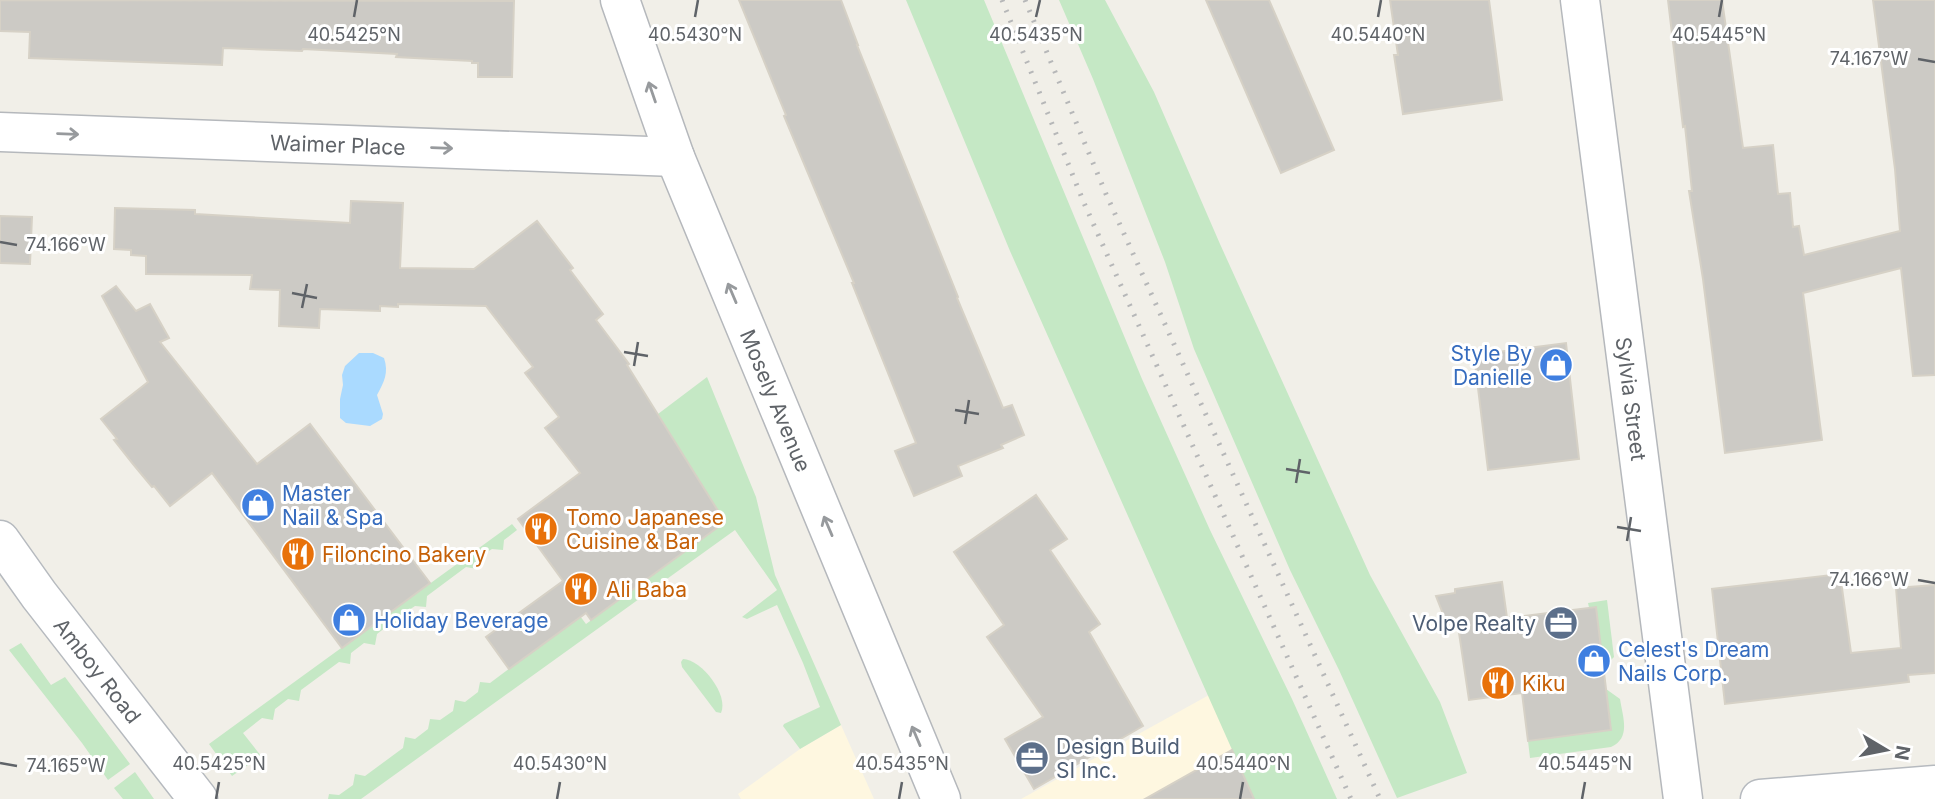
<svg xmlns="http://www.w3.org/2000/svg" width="1935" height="799" font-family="Inter,sans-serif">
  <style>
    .commercial { fill: #fef7e0 }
    .green { fill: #c5e8c5 }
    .water { fill: #aadaff }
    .building { fill: #cccac5; stroke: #d6d1c6; stroke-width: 2 }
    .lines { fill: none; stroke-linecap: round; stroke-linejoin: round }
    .street-casing { stroke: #b5b8bc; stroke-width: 41 }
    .secondary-casing { stroke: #b6babf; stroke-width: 41 }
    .street { stroke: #fff; stroke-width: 38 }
    .secondary { stroke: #fff; stroke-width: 38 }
    .rail { stroke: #b6b7b8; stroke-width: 5; stroke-dasharray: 2 9; stroke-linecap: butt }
    .oneway { stroke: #979a9d }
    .ticks { fill: none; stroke: #5f6368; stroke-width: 2.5 }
    .labels { text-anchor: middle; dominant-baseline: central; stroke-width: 6; stroke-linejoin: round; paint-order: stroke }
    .street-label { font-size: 21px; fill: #5f6368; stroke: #fff }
    .shop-label { font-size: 21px; fill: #366cbe; stroke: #fff; text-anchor: start }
    .food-label { font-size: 21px; fill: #c56008; stroke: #fff; text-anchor: start }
    .service-label { font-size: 21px; fill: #4e5e75; stroke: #fff; text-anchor: end }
    .ticks-label { font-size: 18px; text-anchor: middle; fill: #5f6368; stroke: #fff; stroke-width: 6; stroke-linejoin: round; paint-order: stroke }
  </style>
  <rect width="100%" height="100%" fill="#f1efe8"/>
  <g class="commercial">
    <path d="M1209,695L1254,799H1021Z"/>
    <path d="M841,725L874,799H741L738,794L800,749Z"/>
  </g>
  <g class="green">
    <path d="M906,0H984L1142,379L1210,530L1292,699L1337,799H1254L1010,251Z"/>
    <path d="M1059,0H1105L1154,92L1220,244L1370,575L1440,702L1467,773L1397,798L1339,670L1290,570L1194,349L1165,262L1093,79Z"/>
    <path d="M707,377L756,497L775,575L841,725L800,749L783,726L784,724L820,707L803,663L777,605L747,619L742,617L777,590L735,530L361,799H328L329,794L339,795L353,785L355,774L365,776L403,748L405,737L415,739L428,729L430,719L440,720L453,711L455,700L465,702L478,692L480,682L490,683L580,616L586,624L725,522L658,414Z"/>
    <path d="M512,524L517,530L504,540L503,550L492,549L478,558L477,569L466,567L427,596L426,607L415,606L403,614L401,625L390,624L377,634L375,645L364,643L351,653L350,664L339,662L301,690L299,701L288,699L275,709L273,720L262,718L243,733L261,756L232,776L209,744Z"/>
    <path d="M1607,600L1614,657L1603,668L1588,603Z"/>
    <path d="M21,643L51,685L65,677L130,764L108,780L82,743L9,650Z"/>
    <path d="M683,659C702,660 729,695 721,713L716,712L682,667L681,662Z"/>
    <path d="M1606,689L1620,699C1623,718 1631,738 1611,747L1530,758L1528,741L1611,730Z"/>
    <path d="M135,772L154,799H123L114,788Z"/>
  </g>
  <path class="water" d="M359,353H373L384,358C389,373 384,382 377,395L383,414L382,419L370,426L346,423L340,418V399L343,385L342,375L345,366Z"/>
  <g class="building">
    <path d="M0,0L514,1L512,77H478V63H472V61L396,57L397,54L303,49L302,51L223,48L222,65L29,58L30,32L0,31Z"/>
    <path d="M739,0H841L858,45H857L958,297L957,298L1003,408L1012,405L1024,435L1001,445L1003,448L958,466L962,476L914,496L895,451L916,443L852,283H854L784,116L786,115Z"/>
    <path d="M1206,0H1269L1334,150L1281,173Z"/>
    <path d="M1390,0H1489L1502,100L1403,114L1394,55H1398Z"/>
    <path d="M1668,0H1722L1743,148L1773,145L1778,194L1790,193L1793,227L1799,226L1804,255L1900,231L1895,169L1873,0H1935V375L1913,376L1901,268L1803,293L1822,440L1725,453L1703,279L1689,191H1692L1685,126L1683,127Z"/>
    <path d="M351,201L403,203L400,268L474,269L537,221L573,268L570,270L603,314L596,320L629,364L627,365L725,522L591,620L586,613L509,669L486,637L563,581L518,519L580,473L545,428L559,417L525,373L533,367L486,306L398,304V307L380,306V311L320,309L319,328L279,326L280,290L250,289L252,275L146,274V256L131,255V250L114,249L115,208L195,210V214L350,223Z"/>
    <path d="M0,216L32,217L30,264L0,263Z"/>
    <path d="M116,286L136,311L150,304L169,338L160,342L257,464L310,424L430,583L342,648L212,473L170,506L154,486L152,487L133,464L114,440L117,439L101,419L148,382L102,296Z"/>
    <path d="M1566,343L1579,459L1488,470L1474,355Z"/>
    <path d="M1036,495L1067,539L1050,550L1100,624L1089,632L1143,726L1034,789L1005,739L1043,717L987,637L1004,625L954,552Z"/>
    <path d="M1840,574L1851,653L1901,648L1896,588L1935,585V673L1908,675L1909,682L1725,704L1712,589Z"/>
    <path d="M1502,582L1507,618L1596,607L1611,730L1528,741L1522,693L1469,700L1458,626L1447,624L1436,596L1455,593V589Z"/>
    <path d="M1232,750L1254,799H1145Z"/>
  </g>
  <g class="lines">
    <g class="street-casing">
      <g id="street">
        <path id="s1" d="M620,0L675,157L941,799"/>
        <path id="s2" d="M1580,0L1683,799"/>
        <path id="s3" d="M0,132L675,157"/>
      </g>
    </g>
    <g class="secondary-casing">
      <g id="secondary">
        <path id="s4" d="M0,540L39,595L198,799"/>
        <path d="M1760,799L1935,785"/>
      </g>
    </g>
    <use href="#street" class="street"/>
    <use href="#secondary" class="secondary"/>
    <g class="rail">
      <path d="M1002,0L1084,203L1351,799"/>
      <path d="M1025,0L1106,194L1380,799"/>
    </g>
  </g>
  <defs><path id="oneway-shaft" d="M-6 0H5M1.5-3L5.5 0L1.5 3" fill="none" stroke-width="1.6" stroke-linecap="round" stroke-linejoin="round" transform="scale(1.75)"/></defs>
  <g class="oneway">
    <use href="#oneway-shaft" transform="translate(652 92) rotate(-109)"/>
    <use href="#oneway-shaft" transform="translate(68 134) rotate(2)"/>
    <use href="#oneway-shaft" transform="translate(442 148) rotate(2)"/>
    <use href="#oneway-shaft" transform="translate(732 293) rotate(-113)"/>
    <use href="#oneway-shaft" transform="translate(828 526) rotate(-113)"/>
    <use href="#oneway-shaft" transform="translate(916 736) rotate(-113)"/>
  </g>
  <path class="ticks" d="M354,17L357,0M695,17L698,0M1036,17L1040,0M1378,17L1381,0M1719,17L1722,0M1918,59L1935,62M0,242L17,245M292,293L317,298M302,308L307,284M624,352L648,356M634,366L638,342M955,410L979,414M965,424L969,400M1286,469L1310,473M1296,483L1300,459M1617,527L1641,531M1627,541L1631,517M1918,580L1935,583M0,763L17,766M216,799L219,782M557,799L560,782M899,799L902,782M1240,799L1243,782M1582,799L1585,782"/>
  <defs>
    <g id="shop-disc" transform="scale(1.75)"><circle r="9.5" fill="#3f7fe0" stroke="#fff"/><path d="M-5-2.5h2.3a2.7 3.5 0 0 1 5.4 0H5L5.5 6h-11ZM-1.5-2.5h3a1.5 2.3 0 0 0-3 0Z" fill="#fff"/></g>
    <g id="restaurant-disc" transform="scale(1.75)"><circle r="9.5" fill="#e8710a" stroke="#fff"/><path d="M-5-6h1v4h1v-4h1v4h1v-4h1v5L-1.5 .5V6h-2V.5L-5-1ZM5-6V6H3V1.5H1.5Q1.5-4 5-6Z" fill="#fff"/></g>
    <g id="office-disc" transform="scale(1.75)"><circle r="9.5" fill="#5c6f8a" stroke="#fff"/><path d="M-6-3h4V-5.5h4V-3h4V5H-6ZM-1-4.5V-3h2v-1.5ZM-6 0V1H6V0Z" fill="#fff"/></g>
  </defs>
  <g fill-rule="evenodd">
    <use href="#shop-disc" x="1556" y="365"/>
    <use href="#shop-disc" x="258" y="505"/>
    <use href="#restaurant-disc" x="541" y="529"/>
    <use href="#restaurant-disc" x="298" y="554"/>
    <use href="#restaurant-disc" x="581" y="589"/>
    <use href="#shop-disc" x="349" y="620"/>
    <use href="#office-disc" x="1561" y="623"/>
    <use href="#shop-disc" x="1594" y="661"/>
    <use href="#restaurant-disc" x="1498" y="683"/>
    <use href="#office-disc" x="1032" y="758"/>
  </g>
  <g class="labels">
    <g class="street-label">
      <text stroke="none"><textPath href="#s3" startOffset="338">Waimer Place</textPath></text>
      <text stroke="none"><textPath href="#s2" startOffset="402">Sylvia Street</textPath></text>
      <text stroke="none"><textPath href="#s1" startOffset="430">Mosely Avenue</textPath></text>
      <text stroke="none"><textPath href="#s4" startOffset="163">Amboy Road</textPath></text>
    </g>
    <g class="shop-label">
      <text x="1532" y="353" text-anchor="end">Style By<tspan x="1532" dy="24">Danielle</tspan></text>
      <text x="282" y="493">Master<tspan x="282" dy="24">Nail &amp; Spa</tspan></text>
      <text x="374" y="620">Holiday Beverage</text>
      <text x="1618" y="649">Celest's Dream<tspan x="1618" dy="24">Nails Corp.</tspan></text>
    </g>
    <g class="food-label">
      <text x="566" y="517">Tomo Japanese<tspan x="566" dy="24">Cuisine &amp; Bar</tspan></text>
      <text x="322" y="554">Filoncino Bakery</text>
      <text x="606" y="589">Ali Baba</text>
      <text x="1522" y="683">Kiku</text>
    </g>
    <g class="service-label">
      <text x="1536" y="623">Volpe Realty</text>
      <text x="1056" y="746" text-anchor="start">Design Build<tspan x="1056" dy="24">SI Inc.</tspan></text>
    </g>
  </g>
  <g class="ticks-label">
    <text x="354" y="41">40.5425°N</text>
    <text x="695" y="41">40.5430°N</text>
    <text x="1036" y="41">40.5435°N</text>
    <text x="1378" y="41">40.5440°N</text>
    <text x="1719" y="41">40.5445°N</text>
    <text x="1869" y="65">74.167°W</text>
    <text x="66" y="251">74.166°W</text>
    <text x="1869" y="586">74.166°W</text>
    <text x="219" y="770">40.5425°N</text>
    <text x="560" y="770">40.5430°N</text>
    <text x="902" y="770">40.5435°N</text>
    <text x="1243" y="770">40.5440°N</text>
    <text x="1585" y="770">40.5445°N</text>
    <text x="66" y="772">74.165°W</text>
  </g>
  <g transform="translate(1886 750) rotate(100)" stroke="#ffffff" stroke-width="5" paint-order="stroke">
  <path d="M0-5L12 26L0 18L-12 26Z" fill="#5f6368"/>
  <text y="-10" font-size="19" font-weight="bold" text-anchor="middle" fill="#5f6368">N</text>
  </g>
</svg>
